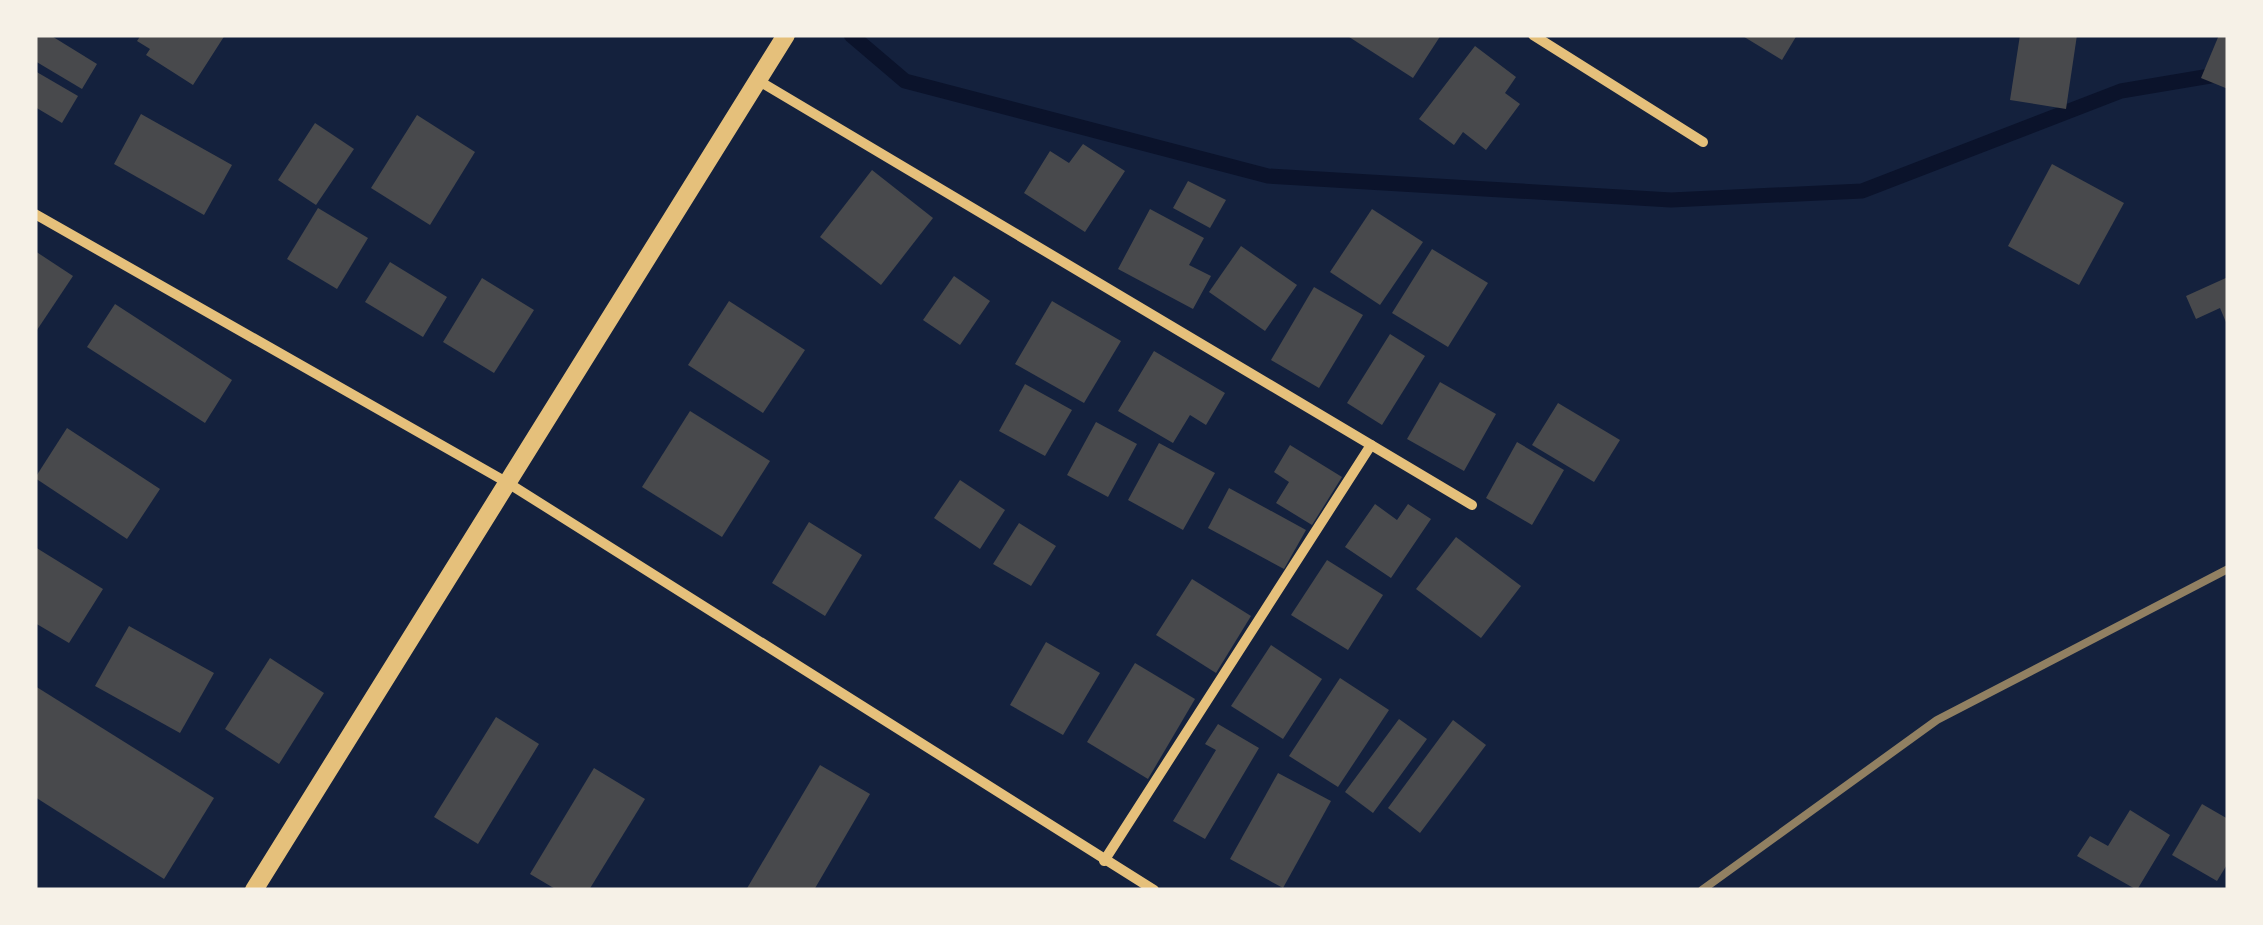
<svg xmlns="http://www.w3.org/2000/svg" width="2263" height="925" font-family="Roboto,sans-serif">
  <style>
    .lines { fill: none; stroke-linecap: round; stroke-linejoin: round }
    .stream { stroke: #0b132b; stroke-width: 15 }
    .building { fill: #48494c }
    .minor { stroke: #e5c07b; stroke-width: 10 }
    .tertiary { stroke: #e5c07b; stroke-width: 18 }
    .rail { stroke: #918062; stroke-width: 8 }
  </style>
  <rect width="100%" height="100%" fill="#14213d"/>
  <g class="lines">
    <path class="stream" d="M851,35L905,81L1268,176L1671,200L1862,191L2121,91L2228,73"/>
  </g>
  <g class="building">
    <path d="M35,35H50L97,64L82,89L35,61Z"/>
    <path d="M141,35H225L193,85L146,55L150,49L137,41Z"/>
    <path d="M1346,35H1441L1413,78Z"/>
    <path d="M1741,35H1797L1782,60Z"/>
    <path d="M2020,35H2077L2066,109L2010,100Z"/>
    <path d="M2219,35H2228V89L2201,78Z"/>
    <path d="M1475,46L1516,77L1505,93L1520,104L1486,150L1463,132L1454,145L1419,119Z"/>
    <path d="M35,71L78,96L62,123L35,107Z"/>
    <path d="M141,114L232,165L204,215L114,164Z"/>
    <path d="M417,115L475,152L430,225L371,188Z"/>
    <path d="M315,123L354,149L316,205L278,180Z"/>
    <path d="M1083,144L1125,171L1085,232L1024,193L1050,151L1069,163Z"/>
    <path d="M2052,164L2124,203L2079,285L2008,246Z"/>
    <path d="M872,170L933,218L881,285L820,237Z"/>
    <path d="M1188,181L1226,200L1210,228L1173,208Z"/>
    <path d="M318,208L368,238L337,289L287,259Z"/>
    <path d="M1150,209L1204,238L1189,265L1211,276L1193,309L1118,269Z"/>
    <path d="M1372,209L1423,242L1380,305L1330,272Z"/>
    <path d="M1241,246L1297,285L1265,331L1209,292Z"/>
    <path d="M1432,249L1488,283L1448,347L1392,313Z"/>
    <path d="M35,251L73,276L35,333Z"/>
    <path d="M390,262L447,297L423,337L365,302Z"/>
    <path d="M954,276L990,301L960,345L923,320Z"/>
    <path d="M2228,277V327L2220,308L2196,319L2186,296Z"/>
    <path d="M482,278L534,310L494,373L443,342Z"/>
    <path d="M1314,287L1363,315L1319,388L1271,360Z"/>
    <path d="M729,301L805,350L763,413L688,365Z"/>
    <path d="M1052,301L1121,341L1084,403L1015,364Z"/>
    <path d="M115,304L232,380L205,423L87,347Z"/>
    <path d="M1390,334L1425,356L1382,425L1347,403Z"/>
    <path d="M1154,351L1225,393L1206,425L1190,415L1173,443L1118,411Z"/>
    <path d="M1440,382L1496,414L1464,471L1407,439Z"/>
    <path d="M1025,384L1072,410L1045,456L999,431Z"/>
    <path d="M1558,403L1620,440L1594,482L1532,445Z"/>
    <path d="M690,411L770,461L722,537L642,487Z"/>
    <path d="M1096,422L1137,444L1108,497L1067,475Z"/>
    <path d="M67,428L160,489L127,539L35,478Z"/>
    <path d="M1517,442L1564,470L1532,525L1486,498Z"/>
    <path d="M1159,443L1215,473L1183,530L1128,500Z"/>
    <path d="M1290,445L1342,477L1312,525L1276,503L1289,482L1274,472Z"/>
    <path d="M960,480L1005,510L980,549L934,518Z"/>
    <path d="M1229,488L1306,530L1284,569L1208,528Z"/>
    <path d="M1375,504L1397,520L1408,504L1431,519L1391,578L1345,547Z"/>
    <path d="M809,522L862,555L825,616L772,583Z"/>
    <path d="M1019,523L1056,546L1031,586L993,564Z"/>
    <path d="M1456,537L1521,586L1481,638L1416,589Z"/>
    <path d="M35,547L103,589L69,643L35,623Z"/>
    <path d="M1327,560L1383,595L1348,650L1291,615Z"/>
    <path d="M1192,579L1251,616L1216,673L1156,635Z"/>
    <path d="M129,626L214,673L180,733L95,686Z"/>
    <path d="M1046,642L1100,673L1063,735L1010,705Z"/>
    <path d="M1271,645L1322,679L1283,739L1231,706Z"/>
    <path d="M270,658L324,693L279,764L225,729Z"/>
    <path d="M1135,663L1195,699L1148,779L1087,742Z"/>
    <path d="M1340,678L1389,710L1338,787L1289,756Z"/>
    <path d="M35,686L214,798L164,879L35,797Z"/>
    <path d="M496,717L539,744L478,844L434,817Z"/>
    <path d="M1399,719L1427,739L1373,813L1345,792Z"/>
    <path d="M1453,720L1486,745L1420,833L1388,808Z"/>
    <path d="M1218,724L1259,748L1205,839L1173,821L1216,750L1205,744Z"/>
    <path d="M820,765L870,794L814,890H746Z"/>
    <path d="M594,768L645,799L589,890H557L530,874Z"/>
    <path d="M1278,773L1331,801L1283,888L1230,859Z"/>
    <path d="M2202,804L2228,819V863L2217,881L2172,855Z"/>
    <path d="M2130,810L2170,835L2137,890L2077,856L2090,836L2108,846Z"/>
  </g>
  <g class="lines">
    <g class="minor">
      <path d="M1533,35L1703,142"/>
      <path d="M759,81L1472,505"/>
      <path d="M35,214L508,483L1154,890"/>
      <path d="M1104,861L1371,445"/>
    </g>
    <path class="tertiary" d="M254,890L786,35"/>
    <path class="rail" d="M1702,890L1937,720L2228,569"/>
  </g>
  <rect width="2263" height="925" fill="none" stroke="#f6f1e7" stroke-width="75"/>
</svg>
